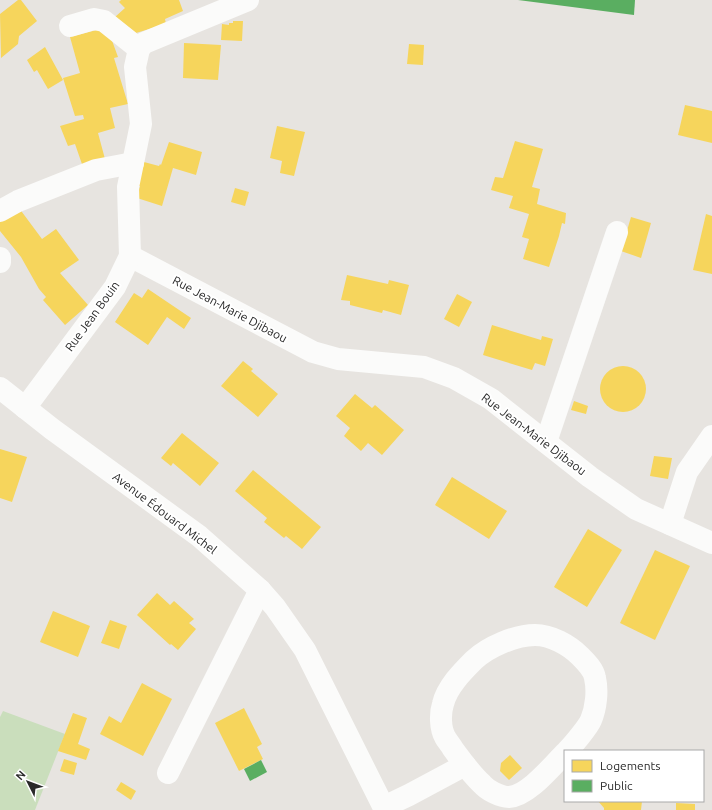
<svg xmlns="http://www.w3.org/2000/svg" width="712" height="810" font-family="Ubuntu,sans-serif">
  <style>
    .green { fill: #cadebc }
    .homes { fill: #f6d55c }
    .public { fill: #5aae61 }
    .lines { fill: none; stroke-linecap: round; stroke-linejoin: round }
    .minor { stroke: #fbfbfa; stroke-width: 22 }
    .labels { text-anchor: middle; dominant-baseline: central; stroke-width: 4; stroke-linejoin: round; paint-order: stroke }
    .street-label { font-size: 12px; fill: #292929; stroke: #fff }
  </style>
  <rect width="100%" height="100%" fill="#e7e4e0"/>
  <path class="green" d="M3,711L65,734L35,810H0V717Z"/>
  <g class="homes">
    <path d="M18,0H21L37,21L19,36L18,44L1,58L0,14Z"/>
    <path d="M121,0H179L183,11L165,19L166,24L136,33L115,17L125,8L119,2Z"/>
    <path d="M233,21H243L242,41L221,40L222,24L229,25V23H233Z"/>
    <path d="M104,28L110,35L118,57L114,58L128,104L110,108L115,128L98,133L105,159L83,167L75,144L68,146L60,126L84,119L83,115L75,116L63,78L80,73L70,37Z"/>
    <path d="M184,43L221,45L218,80L183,78Z"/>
    <path d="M409,44L424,45L423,65L407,64Z"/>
    <path d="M45,47L63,80L48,89L37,70L34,72L27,60Z"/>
    <path d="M685,105L712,111V143L678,135Z"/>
    <path d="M277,126L305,132L294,176L280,173L282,161L270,158Z"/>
    <path d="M515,141L543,149L532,187L540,189L537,204L566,213L565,224L562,223L559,236L549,267L523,259L529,239L522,237L529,214L509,208L513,196L491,190L495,177L503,178Z"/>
    <path d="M169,142L202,152L196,175L173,168L162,206L137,198L140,186H137L144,162L159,166L160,164L161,165Z"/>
    <path d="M235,188L249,192L245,206L231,202Z"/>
    <path d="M19,208L42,239L56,229L79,260L60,273L88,305L65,325L43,300L46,297L39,289L21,257L0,231V222Z"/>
    <path d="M706,214L712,216V274L693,270Z"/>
    <path d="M631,217L651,223L641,258L621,251Z"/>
    <path d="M347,275L388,284L389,280L409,285L401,315L383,310L382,313L350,305V301L341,300Z"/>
    <path d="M148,289L191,318L184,329L167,317L148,345L115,322L134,293L142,298Z"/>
    <path d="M457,294L472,302L459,327L444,319Z"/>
    <path d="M492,325L541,340L542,336L553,339L545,366L535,363L532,370L483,355Z"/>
    <path d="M243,361L253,369L251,371L278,394L258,417L221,386Z"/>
    <circle cx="623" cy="389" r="23"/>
    <path d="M355,394L372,408L375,405L404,430L382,455L368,443L361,451L344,436L350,428L336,416Z"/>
    <path d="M574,401L588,406L586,414L571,410Z"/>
    <path d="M182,433L219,463L200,486L173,463L171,466L161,458Z"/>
    <path d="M0,449L27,457L12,502L0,498Z"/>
    <path d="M654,456L672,458L668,479L650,476Z"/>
    <path d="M253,470L321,527L302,549L286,536L284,538L264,522L267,518L235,491Z"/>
    <path d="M452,477L507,511L489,539L435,505Z"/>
    <path d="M588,529L622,550L587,607L554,587Z"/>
    <path d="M655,550L690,566L655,640L620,623Z"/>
    <path d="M157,593L170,605L174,601L194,619L189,623L196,629L178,650L171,644L170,645L137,615Z"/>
    <path d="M53,611L90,626L78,657L40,642Z"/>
    <path d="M110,620L127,626L119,649L101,643Z"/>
    <path d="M142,683L172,699L143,756L100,734L109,716L121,723Z"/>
    <path d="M244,708L262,744L257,747L263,759L239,771L215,723Z"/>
    <path d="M73,713L87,718L78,744L90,749L86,760L58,751Z"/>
    <path d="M510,755L522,768L509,780L500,771L501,763Z"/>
    <path d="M64,759L77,763L74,775L60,771Z"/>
    <path d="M121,782L136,791L131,800L116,790Z"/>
    <path d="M598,801H642L641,810H604V808Z"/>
    <path d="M676,803L695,804V810H676Z"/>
  </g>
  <g class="public">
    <path d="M518,0H635L634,15Z"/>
    <path d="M261,760L267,772L250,781L244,769Z"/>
  </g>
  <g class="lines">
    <g class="minor">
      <path d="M70,26L94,19L104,21L139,49"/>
      <path d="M0,211L18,201L96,170L133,163"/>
      <path d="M130,256L313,352L338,359L424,367L454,378L491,399L590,477L636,509L712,543"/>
      <path d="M0,258V262"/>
      <path d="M0,388L52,429L199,536L260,590L275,607L305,650L385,810"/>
      <path d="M25,408L115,287L130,256L128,187L141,124L135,67L139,49L144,43L248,0"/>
      <path d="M546,442L617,232"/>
      <path d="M670,524L687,472L712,436"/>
      <path d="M565,753C552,766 528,796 509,797C500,797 487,790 482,784C471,774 462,761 453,749C451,745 447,741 445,737C440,728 440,713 443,704C447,687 462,672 474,660C488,647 515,635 535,635C551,635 569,645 580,656C586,662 594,670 595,678C598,691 596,708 591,720C588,727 573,745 567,751"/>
      <path d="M168,773L260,590"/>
      <path d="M384,807L409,795L465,765"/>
    </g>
  </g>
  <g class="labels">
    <g class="street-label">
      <text transform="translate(230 309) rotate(28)">Rue Jean-Marie Djibaou</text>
      <text transform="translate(92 316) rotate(-54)">Rue Jean Bouin</text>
      <text transform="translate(534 434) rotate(37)">Rue Jean-Marie Djibaou</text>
      <text transform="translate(165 513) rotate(37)">Avenue Édouard Michel</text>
    </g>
  </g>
  <rect x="564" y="750" width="140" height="52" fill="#ffffff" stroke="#a9a9a9"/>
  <rect x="572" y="760" width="20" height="12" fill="#f6d55c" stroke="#a9a9a9"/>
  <text x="600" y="770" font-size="12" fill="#292929">Logements</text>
  <rect x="572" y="780" width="20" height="12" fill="#5aae61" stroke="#a9a9a9"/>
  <text x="600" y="790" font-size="12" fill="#292929">Public</text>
  <g transform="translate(28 782) rotate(312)" stroke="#ffffff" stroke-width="3" paint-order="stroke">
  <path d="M0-3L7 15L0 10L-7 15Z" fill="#292929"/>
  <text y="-6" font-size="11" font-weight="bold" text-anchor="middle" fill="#292929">N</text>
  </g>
</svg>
